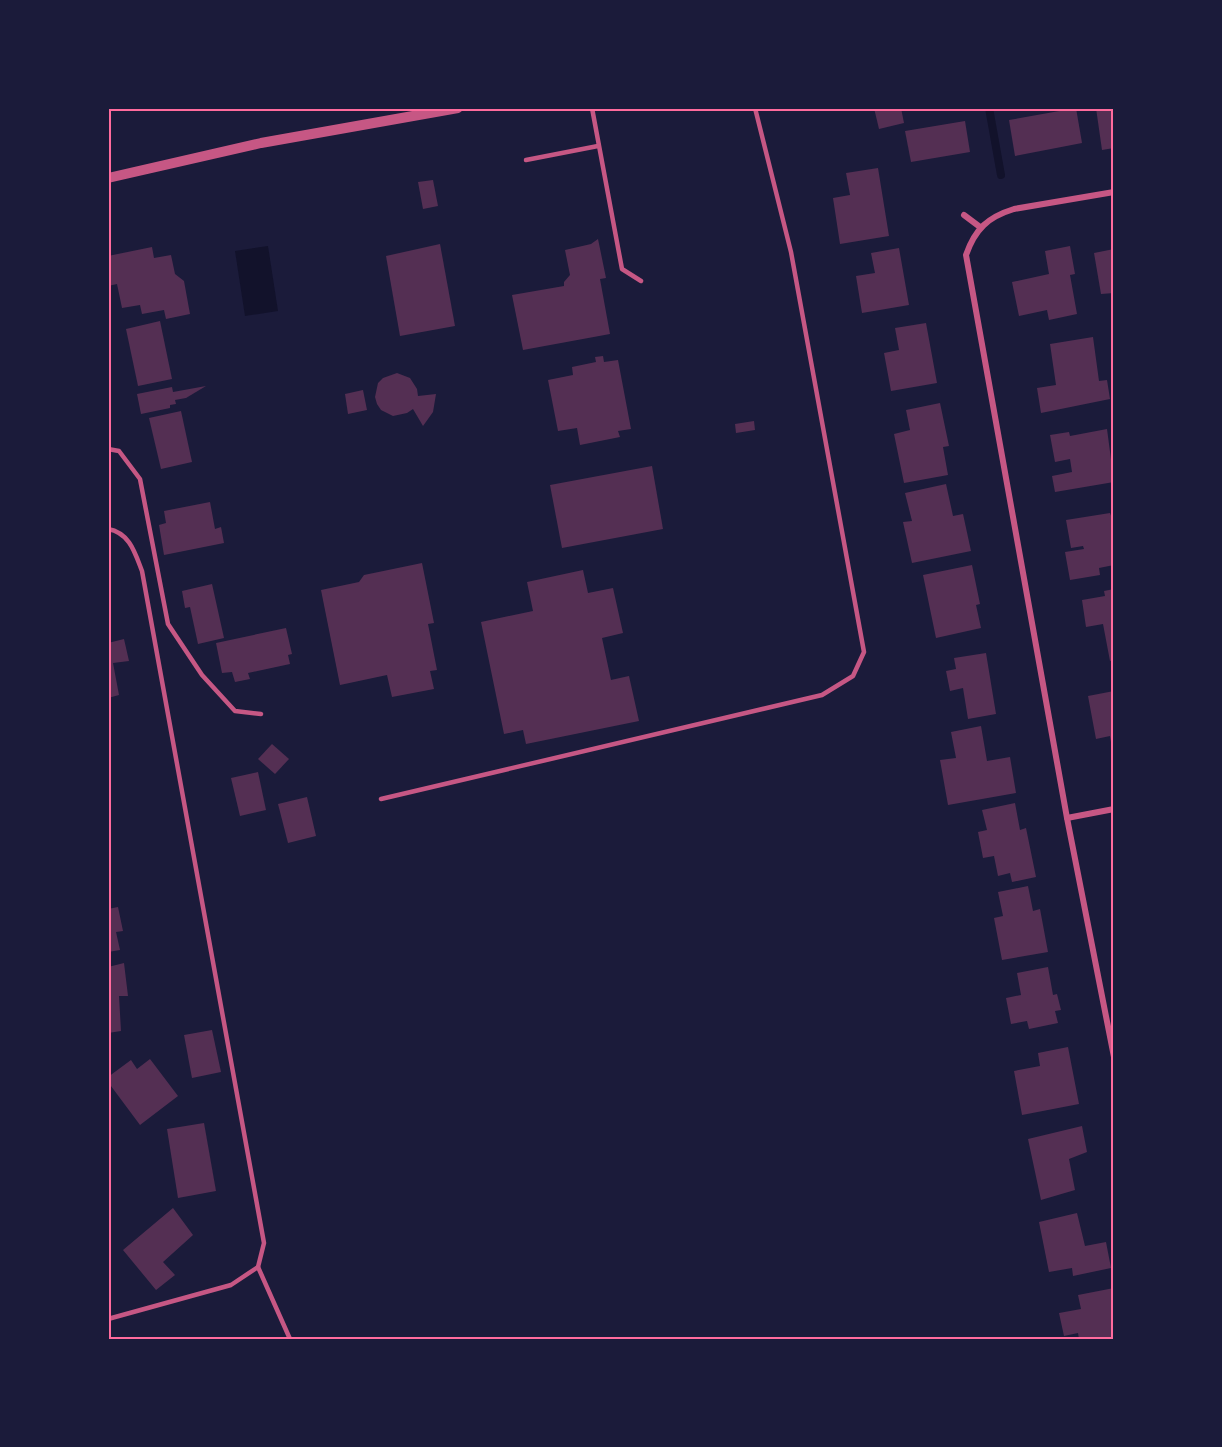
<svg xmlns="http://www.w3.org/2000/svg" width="1222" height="1447" font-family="'Open Sans',sans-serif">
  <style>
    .water { fill: #12122b }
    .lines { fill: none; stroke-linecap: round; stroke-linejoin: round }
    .stream { stroke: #12122b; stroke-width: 8 }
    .building { fill: #542f53 }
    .service { stroke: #c65784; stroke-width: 4.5 }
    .minor { stroke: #c65784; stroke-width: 6 }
    .tertiary { stroke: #c65784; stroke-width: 10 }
    .neatline { fill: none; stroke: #ff6b9d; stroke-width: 2 }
  </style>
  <rect width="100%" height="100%" fill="#1b1b3a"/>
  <path class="water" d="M268,246L278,311L245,316L235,251Z"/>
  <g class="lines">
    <path class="stream" d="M989,108L1001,175"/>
  </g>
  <g class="building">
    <path d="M874,108H901L904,123L879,129Z"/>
    <path d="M1076,108L1082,143L1015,156L1009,120Z"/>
    <path d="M1096,108H1114V148L1102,150Z"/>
    <path d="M965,121L970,152L911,162L905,131Z"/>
    <path d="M878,168L889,236L840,244L833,198L850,195L846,173Z"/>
    <path d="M433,180L438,206L423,209L418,182Z"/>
    <path d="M598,239L606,278L600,279L610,334L523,350L512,295L564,286V282L570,275L565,250L591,244Z"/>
    <path d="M440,244L455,326L400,336L386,256Z"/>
    <path d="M1070,246L1075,274L1070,275L1077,314L1049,320L1047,310L1019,316L1012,282L1049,274L1045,251Z"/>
    <path d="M152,247L154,258L171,255L175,274L184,281L190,314L166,319L164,310L142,314L140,305L122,308L117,284L108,286V256Z"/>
    <path d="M899,248L909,305L862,313L856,276L875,273L871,253Z"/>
    <path d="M1114,249V293L1101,294L1094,253Z"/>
    <path d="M160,321L172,379L138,386L126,329Z"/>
    <path d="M926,323L937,383L891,391L884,353L899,350L895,328Z"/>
    <path d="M1093,337L1099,381L1107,380L1110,399L1041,413L1037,388L1056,385L1050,344Z"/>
    <path d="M603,356L604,362L618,360L631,429L618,431L620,437L580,445L577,428L558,431L548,380L573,375L572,367L596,362L595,357Z"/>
    <path d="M397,373L410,378L417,389L418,396L436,394L433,412L423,426L413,409L407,413L393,416L381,410L377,404L375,397L378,383L383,378Z"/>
    <path d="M206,386L186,398L175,400L176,404L170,405V408L141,414L137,394L172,387L173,392Z"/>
    <path d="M363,390L367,410L348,414L345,394Z"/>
    <path d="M940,403L949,446L943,447L948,475L904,483L894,434L910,430L906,410Z"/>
    <path d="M181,411L192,462L161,469L149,418Z"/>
    <path d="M754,421L755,430L736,433L735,424Z"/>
    <path d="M1107,429L1114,482L1055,492L1052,476L1072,472L1070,459L1055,462L1050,435L1069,432L1070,436Z"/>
    <path d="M652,466L663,529L562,548L550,485Z"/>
    <path d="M946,484L953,516L963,514L971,551L912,563L903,522L912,521L905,493Z"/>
    <path d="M210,502L215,529L221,527L224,543L164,555L159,525L166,523L164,511Z"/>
    <path d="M1110,513L1114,524V565L1099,568L1100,575L1070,580L1065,552L1084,549L1083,546L1071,548L1066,520Z"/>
    <path d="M422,563L434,623L428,624L437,670L430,671L434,689L392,697L387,675L340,685L321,590L359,582L364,575Z"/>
    <path d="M972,565L980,604L976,605L981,628L936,638L923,575Z"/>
    <path d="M583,570L588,593L613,588L623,633L602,638L611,680L629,676L639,721L526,744L523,730L504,734L481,622L533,611L527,582Z"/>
    <path d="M212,584L224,638L198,644L190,607L185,608L182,591Z"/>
    <path d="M1114,589V660L1110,661L1103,624L1086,627L1082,600L1105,596L1104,591Z"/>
    <path d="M286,628L292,654L288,655L290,664L248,673L250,679L235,682L232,672L222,673L216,643Z"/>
    <path d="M124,639L129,661L113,663L119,695L108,698V643Z"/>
    <path d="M986,653L996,714L968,719L963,688L950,691L946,671L956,669L954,658Z"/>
    <path d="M1114,691V741L1111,742L1110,736L1096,739L1088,696Z"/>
    <path d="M981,726L987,761L1010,757L1016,793L948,805L940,760L956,758L951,732Z"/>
    <path d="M272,744L289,759L275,774L258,759Z"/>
    <path d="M258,772L266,810L240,816L231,778Z"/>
    <path d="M307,797L316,836L288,843L278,804Z"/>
    <path d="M1015,803L1020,830L1026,828L1036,877L1012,882L1010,873L998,876L994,856L983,858L978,832L987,830L982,810Z"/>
    <path d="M1028,886L1033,911L1040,909L1048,952L1002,960L994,918L1003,916L998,892Z"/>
    <path d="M118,907L123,931L116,932L120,950L108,952V909Z"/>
    <path d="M124,963L128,996H119L121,1031L108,1033V967Z"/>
    <path d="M1048,967L1053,995L1057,994L1061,1010L1055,1011L1058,1023L1029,1029L1027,1021L1011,1024L1006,998L1021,995L1017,973Z"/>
    <path d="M212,1030L221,1072L192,1078L184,1035Z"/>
    <path d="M1068,1047L1079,1104L1022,1115L1014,1071L1040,1066L1038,1053Z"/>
    <path d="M150,1059L178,1096L140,1125L108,1082V1077L131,1060L137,1069Z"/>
    <path d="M204,1123L216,1191L178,1198L167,1129Z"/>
    <path d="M1082,1126L1087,1152L1069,1159L1075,1190L1041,1200L1028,1139Z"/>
    <path d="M173,1208L193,1235L163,1262L175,1275L156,1290L123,1250Z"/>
    <path d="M1077,1213L1085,1246L1106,1242L1111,1268L1073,1276L1072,1268L1049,1272L1039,1222Z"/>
    <path d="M1114,1288V1322L1112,1323L1114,1339H1079L1078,1333L1064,1336L1059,1313L1081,1309L1078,1295Z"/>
  </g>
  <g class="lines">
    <g class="service">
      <path d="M592,108L622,269L641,281"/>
      <path d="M526,160L598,146"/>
      <path d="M108,449L119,451L140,479L168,624L202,675L235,711L261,714"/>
      <path d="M108,529C130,533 135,553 142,571L264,1243L258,1267L231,1285L108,1319"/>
      <path d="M381,799L822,695L853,676L864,652L791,252L755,108"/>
      <path d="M258,1267L290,1339"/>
    </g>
    <g class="minor">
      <path d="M1114,192L1014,209C988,217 975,229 966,255L1067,818L1114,1057"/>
      <path d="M964,215L980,227"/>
      <path d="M1067,818L1114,809"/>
    </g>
    <path class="tertiary" d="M108,178L261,143L458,108"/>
  </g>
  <rect width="1222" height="1447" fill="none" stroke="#1b1b3a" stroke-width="219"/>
  <rect x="110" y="110" width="1002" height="1228" class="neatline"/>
</svg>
